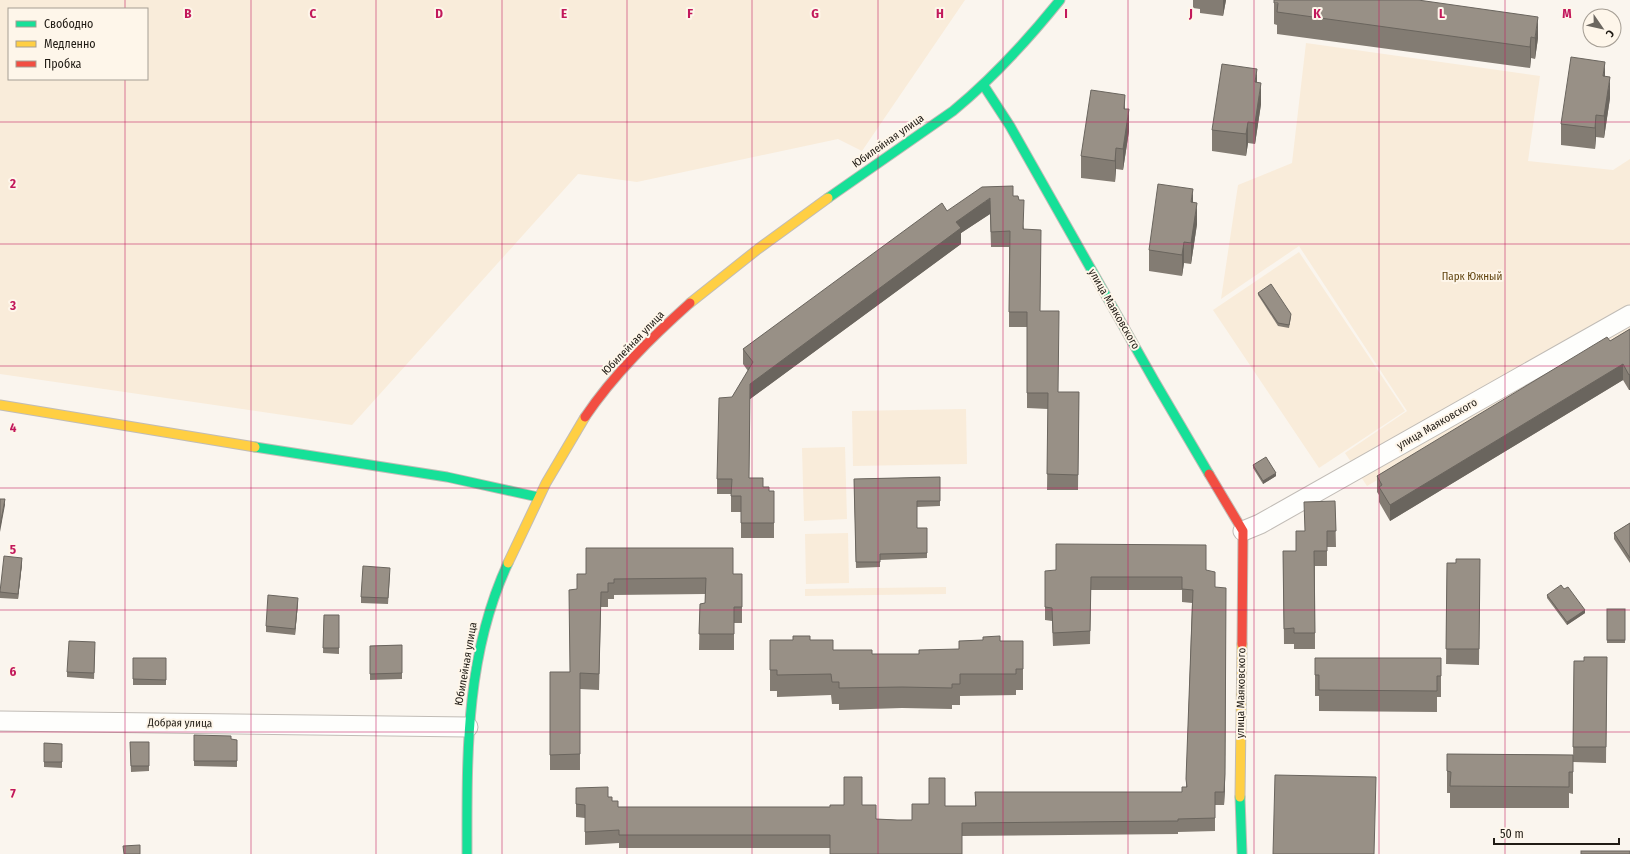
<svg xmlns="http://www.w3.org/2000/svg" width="1630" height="854" font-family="'Fira Sans Condensed',sans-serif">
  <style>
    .green { fill: #f9ecda; fill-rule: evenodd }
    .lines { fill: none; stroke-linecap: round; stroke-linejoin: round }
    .street-casing { stroke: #c1bcb6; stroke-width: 21 }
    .fast-casing { stroke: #c1bcb6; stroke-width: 11 }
    .slow-casing { stroke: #c1bcb6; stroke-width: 11 }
    .jam-casing { stroke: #c1bcb6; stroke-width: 11 }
    .street { stroke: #fefefc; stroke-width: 19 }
    .fast { stroke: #16e098; stroke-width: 9 }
    .slow { stroke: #ffcf43; stroke-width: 9 }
    .jam { stroke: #f24e42; stroke-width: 9 }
    .wall { fill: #837c73 }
    .shaded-wall { fill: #6a655e }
    .building { fill: #989086; stroke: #6a655e }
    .grid { fill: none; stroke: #c2185b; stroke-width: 1; stroke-opacity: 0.55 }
    .labels { text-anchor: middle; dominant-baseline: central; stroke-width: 4; stroke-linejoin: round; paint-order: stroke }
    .street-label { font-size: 11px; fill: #201b14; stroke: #fef6ea }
    .park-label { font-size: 11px; fill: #61440f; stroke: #fef6ea }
    .grid-label { font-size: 13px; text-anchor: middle; font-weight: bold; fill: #c2185b; stroke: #fef6ea; stroke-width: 4; stroke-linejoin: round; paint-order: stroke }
  </style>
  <rect width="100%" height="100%" fill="#faf5ee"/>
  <g class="green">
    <path d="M0,0H965L862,151L838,139L637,182L578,174L352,425L0,374ZM9,9H147V79H9Z"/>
    <path d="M1306,43L1540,76L1528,161L1613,170L1630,159V333L1367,486L1345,453L1407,411L1299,246L1221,299L1238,185L1292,163Z"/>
    <path d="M1299,252L1405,411L1319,468L1213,310Z"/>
    <path d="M966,409L967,464L853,466L852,411Z"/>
    <path d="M845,447L847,519L804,521L802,448Z"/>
    <path d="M848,533L849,583L806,584L805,534Z"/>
    <path d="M946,587V594L805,596V589Z"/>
  </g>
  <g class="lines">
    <g class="street-casing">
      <g id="street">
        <path d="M1243,531L1260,524L1630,315"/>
        <path d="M0,721L468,727"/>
      </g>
    </g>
    <g class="fast-casing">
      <g id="fast">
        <path d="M984,86L1010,126L1155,382L1209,474"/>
        <path d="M828,198L953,111C993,78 1027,41 1060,0"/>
        <path d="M255,447L447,477L538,497"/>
        <path d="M1240,797L1242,854"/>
        <path d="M467,854C467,754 465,656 508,563"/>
      </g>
    </g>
    <g class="slow-casing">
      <g id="slow">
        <path d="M690,303L758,249L828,198"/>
        <path d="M0,405L255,447"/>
        <path d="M508,563L546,483L585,417"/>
        <path d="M1240,797L1242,644"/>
      </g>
    </g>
    <g class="jam-casing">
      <g id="jam">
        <path d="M585,417C614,374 652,337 690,303"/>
        <path d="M1209,474L1243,531L1242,644"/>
      </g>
    </g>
    <use href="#street" class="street"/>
    <use href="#fast" class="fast"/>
    <use href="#slow" class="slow"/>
    <use href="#jam" class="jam"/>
  </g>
  <g class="wall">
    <path d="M1193,0H1226L1223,16L1200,13V9L1193,8Z"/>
    <path d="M1274,3L1538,38L1535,59L1531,58L1530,68L1277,34V25L1274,24Z"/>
    <path d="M1605,76L1610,98L1604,138L1596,137L1595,149L1561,145V124Z"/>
    <path d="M1257,83L1261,104L1255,144L1248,143L1246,156L1212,151V130Z"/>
    <path d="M1125,109L1129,131L1123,170L1116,169L1115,182L1081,178V156Z"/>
    <path d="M1013,196L1019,200L1024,229L1040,311L1058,392H1079L1078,490H1047L1048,409L1027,408V327H1009V247H991L990,214L961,233V244L750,399L749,478L769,491H774V538H741V512H731V494H717V479L732,397L748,371L743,364V349L947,211Z"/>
    <path d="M1193,203L1197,224L1191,264L1184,263L1182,276L1149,271V250Z"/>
    <path d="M1258,293L1291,317L1289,328L1278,326L1258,295Z"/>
    <path d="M1630,329V390H1629L1623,380L1390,521L1379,502V495L1377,492V476L1610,341Z"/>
    <path d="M1253,465L1276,476L1263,484L1253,468Z"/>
    <path d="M940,477V506L917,507V528H927V558L880,560V567L856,568L854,479Z"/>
    <path d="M1335,501L1336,547H1327V566H1315V649H1294V644H1284L1283,551H1296Z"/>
    <path d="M1630,523V563L1614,539V533Z"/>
    <path d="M1480,559L1479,665L1446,664L1447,563H1456Z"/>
    <path d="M22,564L18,599L0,598V592Z"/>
    <path d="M1206,570L1225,787L1224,805H1215V831L1178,832V834L962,836L830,848H619V843L585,845V818L576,817V788L608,797L618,807H830L862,805L876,819L897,820H912L945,806H975V792H1182L1186,787L1192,603L1182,602V590H1091L1090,644L1053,646L1052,621L1045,620V571Z"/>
    <path d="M390,573L388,604L361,603V597Z"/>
    <path d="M577,574H742V623H734V650H699L700,604L705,603V594L614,595V599H608V607H601L599,690L580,689V770H550V672H570L577,589Z"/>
    <path d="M1564,589L1585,613L1567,625L1547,598V595Z"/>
    <path d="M298,603L295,635L266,632V626Z"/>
    <rect x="1607" y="609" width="18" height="34"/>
    <path d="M324,615H339V654L323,653Z"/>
    <path d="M770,640H810L833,650L872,654H919L959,649L1000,641H1023V690H1016V695L960,696V705H952V709L902,708L839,710V704H832L831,695L777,697V691H770Z"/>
    <path d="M402,645V679L370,680V646Z"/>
    <path d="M95,648L94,679L67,677V672Z"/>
    <path d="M1607,657L1606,763L1573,762L1574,661H1584Z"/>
    <rect x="133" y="658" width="33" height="27"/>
    <path d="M1315,658H1441V697H1437V712L1319,711V696H1315Z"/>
    <path d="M194,735L237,740V767L194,766Z"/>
    <path d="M130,742H149V771L131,772Z"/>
    <path d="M44,743L62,744V768L44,767Z"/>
    <path d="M1447,754L1573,755V794L1569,793V808H1450V793H1447Z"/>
  </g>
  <g class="shaded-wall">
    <path d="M1223,0H1226L1223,16Z"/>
    <path d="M1538,17V38L1535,59V38Z"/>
    <path d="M1531,37V58L1530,68V47Z"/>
    <path d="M1605,62V83L1603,76Z"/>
    <path d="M1257,69V90L1255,82Z"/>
    <path d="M1610,77V98L1604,138V116Z"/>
    <path d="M1261,83V104L1255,144V123Z"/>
    <path d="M1125,95V116L1124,109Z"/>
    <path d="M1129,109V131L1123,170V149Z"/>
    <path d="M1596,115V137L1595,149V128Z"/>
    <path d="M1248,122V143L1246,156V134Z"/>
    <path d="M1116,148V169L1115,182V161Z"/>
    <path d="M1193,189V210L1191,202Z"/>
    <path d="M990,198V214L961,233V244L750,399V384L956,222Z"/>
    <path d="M1197,203V224L1191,264V243Z"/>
    <path d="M1184,242V263L1182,276V255Z"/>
    <path d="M1623,364V380L1390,521V505Z"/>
    <path d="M1630,374V390H1629V375Z"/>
    <path d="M1276,473V476L1263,484V481Z"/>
    <path d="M5,499V505L0,532V526Z"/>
    <path d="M22,558V564L18,599V594Z"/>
    <path d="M1226,588L1225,787L1224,805V792Z"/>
    <path d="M298,598V603L295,635V629Z"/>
    <path d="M1585,610V613L1567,625V622Z"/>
  </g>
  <g class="building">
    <path d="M1274,0H1418L1538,17L1535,38L1531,37L1530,47L1277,12L1278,3H1274Z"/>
    <path d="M1571,57L1605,62L1603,76L1610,77L1604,116L1596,115L1595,128L1561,124Z"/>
    <path d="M1222,64L1257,69L1255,82L1261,83L1255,123L1248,122L1246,134L1212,130Z"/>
    <path d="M1091,90L1125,95L1124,109H1129L1123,149L1116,148L1115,161L1081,156Z"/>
    <path d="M1158,184L1193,189L1191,202L1197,203L1191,243L1184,242L1182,255L1149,250Z"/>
    <path d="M1013,186V196H1018L1019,200H1024L1023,229L1041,230L1040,311H1059L1058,392H1079L1078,475L1047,474L1048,393H1027V312H1009L1010,231L991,232L990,198L956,222L961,228L750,384L749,478H763V487H769V491H774V523H741V496H731L732,479H717L719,398L732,397L753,362L743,349L942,203L947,211L982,187Z"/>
    <path d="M1271,284L1291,314L1289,325L1278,323L1258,293Z"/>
    <path d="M1630,329V374L1629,375L1623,364L1390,505L1379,487L1382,485L1377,476L1607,337L1610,341Z"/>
    <path d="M1266,457L1276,473L1263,481L1253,465Z"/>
    <path d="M940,477V501H917V528H927V553L880,554V562H856L854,479Z"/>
    <path d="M0,499H5L0,526Z"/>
    <path d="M1335,501L1336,531H1327V551H1314L1315,633H1294V628L1284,629L1283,551H1296V531H1305L1304,502Z"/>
    <path d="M1630,523V558L1614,533Z"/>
    <path d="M1056,544L1206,545V570L1215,572V587L1226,588L1225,774L1224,792H1215V818L1178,819V821L962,823V854H830V835H619V830L585,832V805L576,804V788L608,787V797H612V801H618V807H830V805H844V777H862V805H876V819L897,820H912V804H929V778H945V806H976L975,792H1182V787H1187L1186,779L1193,590L1182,589V577H1091L1090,631L1053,633L1052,608L1045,607V571L1056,570Z"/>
    <path d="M586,548H733V574H742V607H734V634H699L700,604L705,603L706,578L614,579V583H608V592H601L599,674L580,673V754L550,755V672H570L569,590L577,589V574H586Z"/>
    <path d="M4,556L22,558L18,594L0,592Z"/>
    <path d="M1456,559H1480L1479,649H1446L1447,563H1456Z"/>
    <path d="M363,566L390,568L388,598L361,597Z"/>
    <path d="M1561,585L1564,589L1568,587L1585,610L1567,622L1547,595Z"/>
    <path d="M268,595L298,598L295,629L266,626Z"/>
    <rect x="1607" y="609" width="18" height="31"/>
    <path d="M324,615H339V648H323Z"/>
    <path d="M793,636H810V640H833V650H872V654H919V650L959,649V641L983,640V637L1000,636V641H1023V669H1016V674H960V684H952V688L902,687L839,688V682H832L831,674L777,675V670H770V640H793Z"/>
    <path d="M69,641L95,642L94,673L67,672Z"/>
    <path d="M402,645V673L370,674V646Z"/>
    <path d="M1584,657H1607L1606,747H1573L1574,661H1584Z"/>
    <path d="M133,658H166V680L133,679Z"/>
    <path d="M1315,658H1441V676H1437V691L1319,690V675H1315Z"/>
    <path d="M194,735L231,736V739L237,740V761H194Z"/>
    <path d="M130,742H149V766H131Z"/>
    <path d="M44,743L62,744V762H44Z"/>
    <path d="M1447,754L1573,755V772H1569V787L1450,786L1451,772L1447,771Z"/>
    <path d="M1275,775L1376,777L1374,854H1273Z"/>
    <path d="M140,845V854H124L123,846Z"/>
    <rect x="1581" y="851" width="49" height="3"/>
  </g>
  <path class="grid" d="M125,0V9M251,0V854M376,0V854M502,0V854M627,0V854M752,0V854M878,0V854M1003,0V854M1128,0V854M1254,0V854M1379,0V854M1505,0V854M125,79V854M0,122H1630M0,244H1630M0,366H1630M0,488H1630M0,610H1630M0,732H1630"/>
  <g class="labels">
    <g class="street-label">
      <text transform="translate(888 141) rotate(-35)">Юбилейная улица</text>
      <text transform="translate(1114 309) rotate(60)">улица Маяковского</text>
      <text transform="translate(633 343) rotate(-46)">Юбилейная улица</text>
      <text transform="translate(1437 424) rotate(-30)">улица Маяковского</text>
      <text transform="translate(466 664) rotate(-80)">Юбилейная улица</text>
      <text transform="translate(1241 693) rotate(-89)">улица Маяковского</text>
      <text transform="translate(180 723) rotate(1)">Добрая улица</text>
    </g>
    <g class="park-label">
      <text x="1472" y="276">Парк Южный</text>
    </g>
  </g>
  <g class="grid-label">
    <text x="188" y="18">B</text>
    <text x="313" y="18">C</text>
    <text x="439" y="18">D</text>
    <text x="564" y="18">E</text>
    <text x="690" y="18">F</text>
    <text x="815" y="18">G</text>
    <text x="940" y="18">H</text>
    <text x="1066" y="18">I</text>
    <text x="1191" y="18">J</text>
    <text x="1317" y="18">K</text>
    <text x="1442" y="18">L</text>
    <text x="1567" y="18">M</text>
    <text x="13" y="188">2</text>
    <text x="13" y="310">3</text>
    <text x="13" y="432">4</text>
    <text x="13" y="554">5</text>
    <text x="13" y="676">6</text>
    <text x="13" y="798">7</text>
  </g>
  <rect x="8" y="8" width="140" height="72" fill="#fef6ea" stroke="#a59e94"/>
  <rect x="16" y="21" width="20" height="6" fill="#16e098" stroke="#a59e94"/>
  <text x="44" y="28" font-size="12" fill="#201b14">Свободно</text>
  <rect x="16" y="41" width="20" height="6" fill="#ffcf43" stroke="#a59e94"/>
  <text x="44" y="48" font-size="12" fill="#201b14">Медленно</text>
  <rect x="16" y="61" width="20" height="6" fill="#f24e42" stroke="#a59e94"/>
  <text x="44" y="68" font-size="12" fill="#201b14">Пробка</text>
  <g transform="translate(1602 28) rotate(124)"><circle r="19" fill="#fef6ea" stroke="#a59e94"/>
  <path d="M0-3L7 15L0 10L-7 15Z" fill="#6c6760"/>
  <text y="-6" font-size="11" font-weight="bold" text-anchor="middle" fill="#201b14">С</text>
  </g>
  <path d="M1494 838v6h125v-6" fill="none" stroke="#201b14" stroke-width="2"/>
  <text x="1500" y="838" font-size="12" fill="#201b14" stroke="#fef6ea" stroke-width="3" paint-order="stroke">50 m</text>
</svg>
